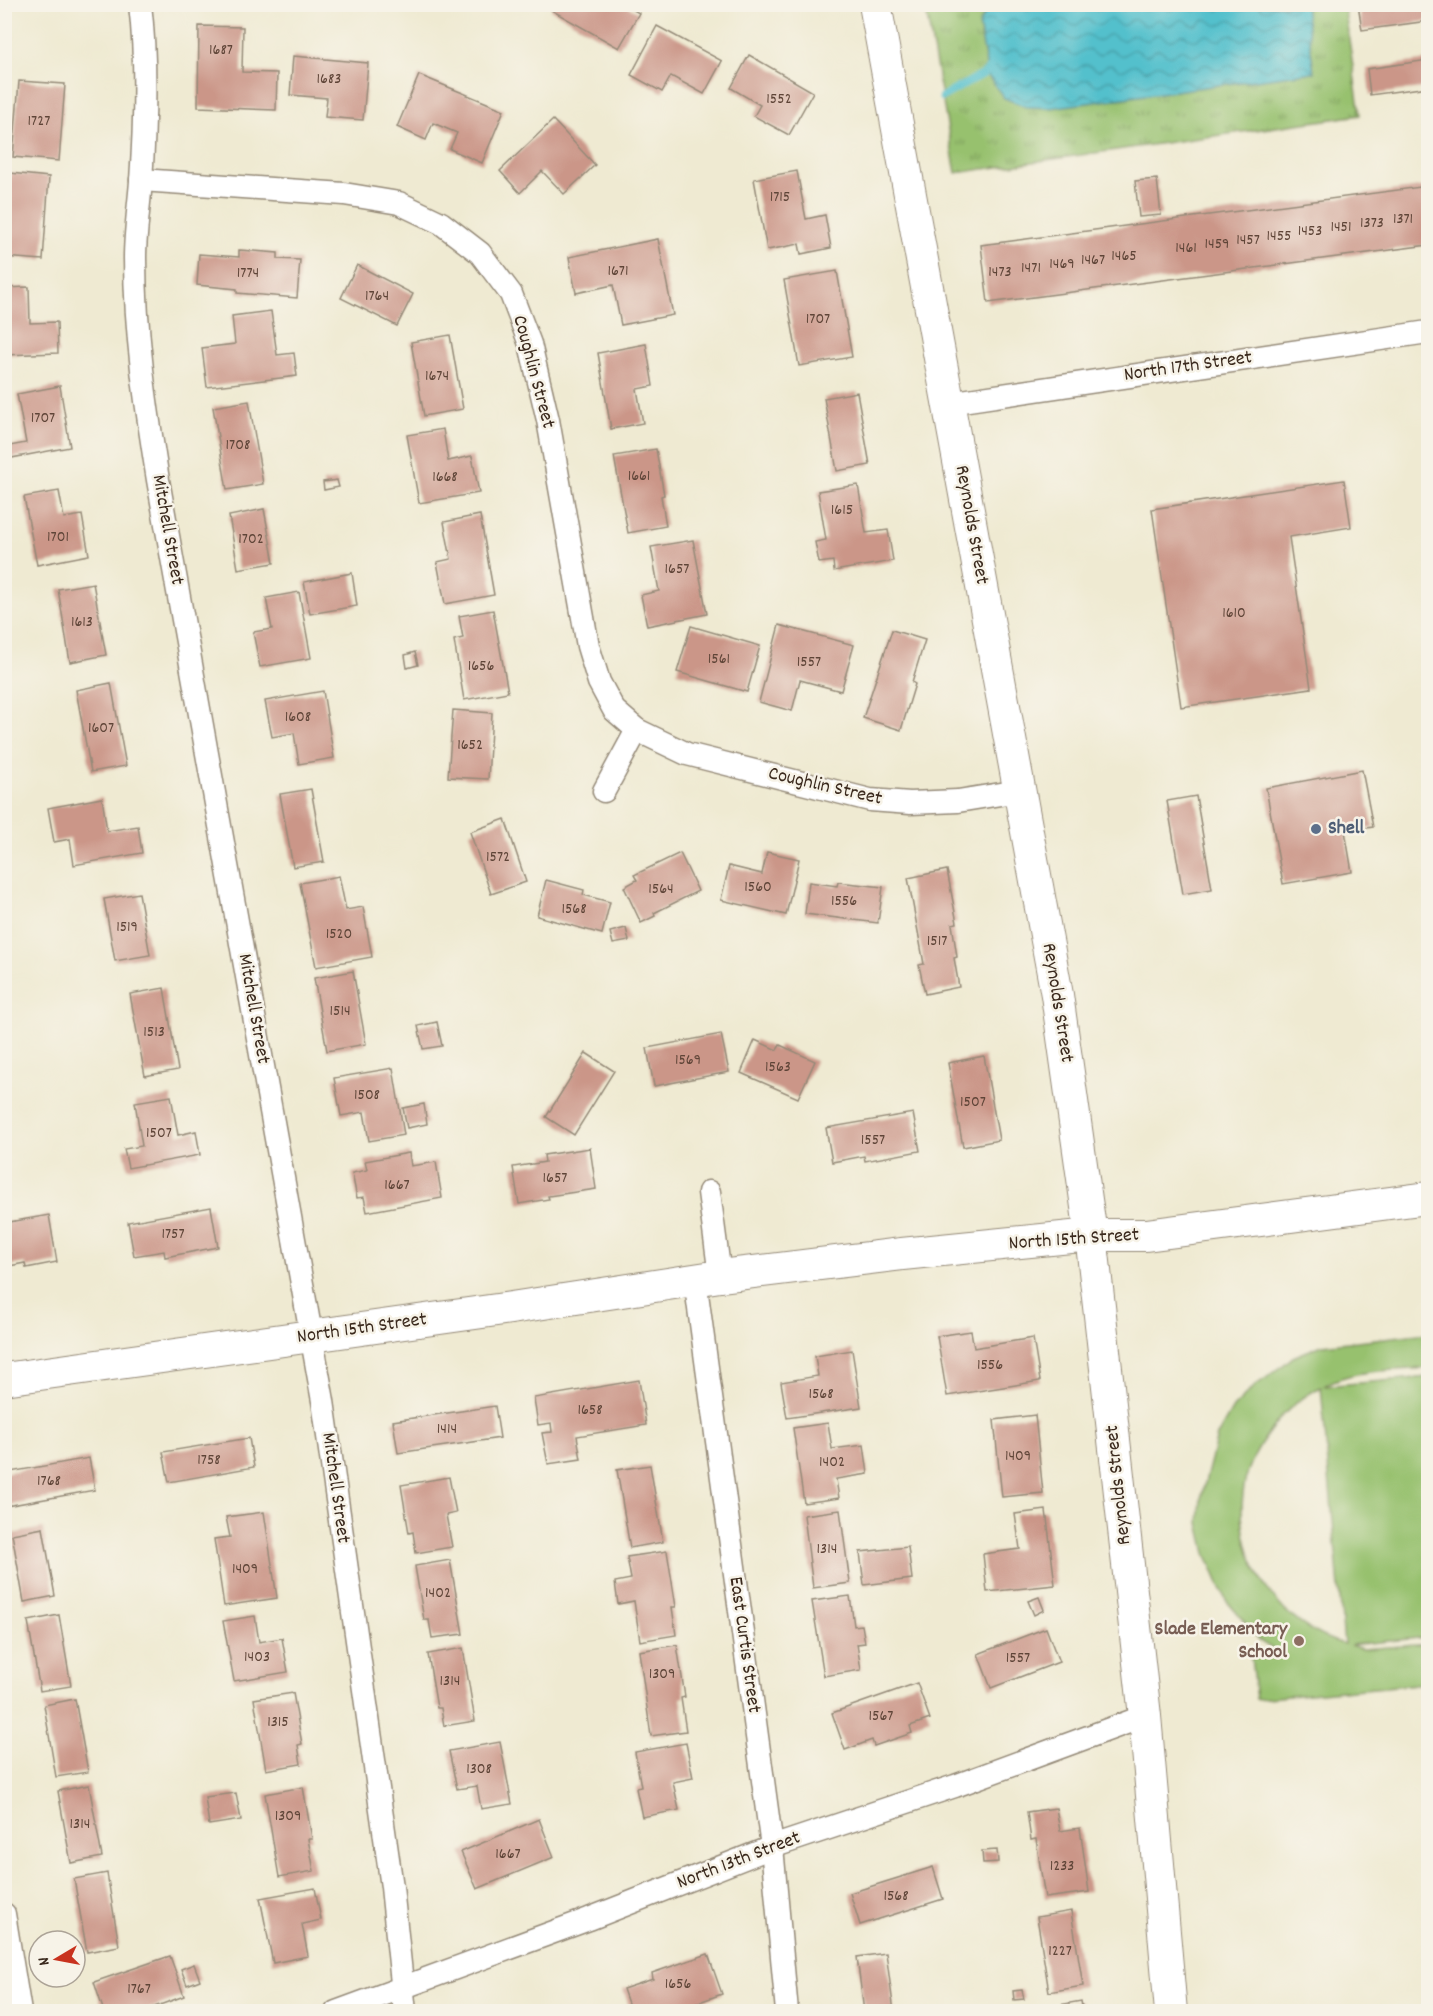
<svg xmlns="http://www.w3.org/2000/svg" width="1433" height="2016" font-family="Dekko,sans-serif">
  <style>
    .grass { fill: #97c16e; stroke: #697646; stroke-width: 1.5; fill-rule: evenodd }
    .park { fill: url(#park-tufts); stroke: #697646; stroke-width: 1.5 }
    .water { fill: url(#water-waves); stroke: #477575; stroke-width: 1.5 }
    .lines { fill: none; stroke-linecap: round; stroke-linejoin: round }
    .stream { stroke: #53c0cc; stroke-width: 8 }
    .building { fill: #cb9688 }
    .street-casing { stroke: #958a78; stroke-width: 25 }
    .secondary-casing { stroke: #958a78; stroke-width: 34 }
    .street { stroke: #fff; stroke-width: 22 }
    .secondary { stroke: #fff; stroke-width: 32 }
    .service-dot { fill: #5c6f8a; stroke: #f7f3e8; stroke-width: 2 }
    .education-dot { fill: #8d6e63; stroke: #f7f3e8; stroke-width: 2 }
    .labels { text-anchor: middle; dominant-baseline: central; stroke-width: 5; stroke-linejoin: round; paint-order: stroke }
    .number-label { font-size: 16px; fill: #5f4538 }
    .street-label { font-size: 20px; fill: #3b2a1e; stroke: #f7f3e8 }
    .service-label { font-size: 20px; font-weight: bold; fill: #4e5e75; stroke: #f7f3e8; text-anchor: start }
    .education-label { font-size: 20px; font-weight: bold; fill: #785e54; stroke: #f7f3e8; text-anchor: end }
  </style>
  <defs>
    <pattern id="park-tufts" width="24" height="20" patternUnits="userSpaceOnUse" patternTransform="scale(1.5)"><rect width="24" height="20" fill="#97c16e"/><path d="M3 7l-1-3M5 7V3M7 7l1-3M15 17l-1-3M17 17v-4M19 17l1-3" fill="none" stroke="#7c9d5a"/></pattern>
    <pattern id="water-waves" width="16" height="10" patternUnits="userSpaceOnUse" patternTransform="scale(1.5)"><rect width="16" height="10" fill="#53c0cc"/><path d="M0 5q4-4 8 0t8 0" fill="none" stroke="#469ca5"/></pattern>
  </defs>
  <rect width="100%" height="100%" fill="#f7f3e8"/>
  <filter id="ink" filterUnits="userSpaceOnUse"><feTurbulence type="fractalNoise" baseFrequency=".0167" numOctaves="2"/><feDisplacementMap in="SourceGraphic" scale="12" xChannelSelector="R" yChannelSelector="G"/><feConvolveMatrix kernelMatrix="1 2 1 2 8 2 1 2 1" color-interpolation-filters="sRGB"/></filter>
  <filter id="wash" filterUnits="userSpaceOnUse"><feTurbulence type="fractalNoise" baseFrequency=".008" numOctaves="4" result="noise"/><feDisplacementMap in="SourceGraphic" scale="24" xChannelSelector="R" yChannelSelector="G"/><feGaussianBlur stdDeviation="1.35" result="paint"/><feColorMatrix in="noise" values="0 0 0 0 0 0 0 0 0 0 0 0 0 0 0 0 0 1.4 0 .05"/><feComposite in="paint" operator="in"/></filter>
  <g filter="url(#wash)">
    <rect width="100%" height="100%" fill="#efead2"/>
    <path class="grass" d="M1428,1333V1368C1395,1371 1353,1368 1324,1386L1428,1377V1637L1350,1645L1362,1649L1428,1644V1683L1256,1699L1251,1658L1279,1653L1261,1642L1226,1600L1206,1553L1199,1523L1201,1498L1217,1436L1233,1408L1256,1385L1276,1371L1293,1357L1322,1345ZM1321,1387L1344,1644C1279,1627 1235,1560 1243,1494C1245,1469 1258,1447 1272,1428C1286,1410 1301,1397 1321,1387Z"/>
    <path class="park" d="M925,5H1344L1360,115L956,173Z"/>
    <path class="water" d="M990,5H1305L1314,72L1051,108L1026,107L1004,98L988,76L979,24Z"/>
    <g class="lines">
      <path class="stream" d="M942,97L985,73L994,62"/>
    </g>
    <g id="blocks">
      <g class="building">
        <path d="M554,4H623L639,13L619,48L551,10Z"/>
        <path d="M1358,4H1428V21L1362,30Z"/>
        <path d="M199,26L243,27L242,72L277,73L276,110L198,107Z"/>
        <path d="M657,26L722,61L704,94L671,76L662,92L631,75Z"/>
        <path d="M749,55L813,92L789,135L754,116L760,105L731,88Z"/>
        <path d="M293,56L368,63L363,120L325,117L327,98L290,95Z"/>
        <path d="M1428,60V87L1370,95L1367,69Z"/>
        <path d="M419,75L504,110L482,163L450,149L457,133L433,123L426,140L397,127Z"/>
        <path d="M19,81L65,84L59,161L13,157Z"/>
        <path d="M553,120L595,165L564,194L542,171L520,193L500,171Z"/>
        <path d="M797,171L806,219L825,215L831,248L801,254L799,244L767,250L754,179Z"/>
        <path d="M10,173L49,177L43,260L4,257V210L7,211Z"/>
        <path d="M1157,179L1161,215L1139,217L1135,181Z"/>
        <path d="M1428,186V245L988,303L981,245Z"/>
        <path d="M658,239L673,315L621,325L613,285L576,293L569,257Z"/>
        <path d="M239,250L278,253V259L300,260L297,298L237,293V289L197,285L199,254L239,257Z"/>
        <path d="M357,265L413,294L397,326L341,298Z"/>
        <path d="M837,271L852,357L799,366L784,280Z"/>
        <path d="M29,287L30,323L57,322L58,353L4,355V288Z"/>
        <path d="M271,311L277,355L294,353L297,376L207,387L202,348L235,344L232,316Z"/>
        <path d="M450,335L463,409L424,416L411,342Z"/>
        <path d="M646,344L653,386L637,389L643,423L611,429L598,353Z"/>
        <path d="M60,386L70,447L6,459L4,447L26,443L17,394Z"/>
        <path d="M857,392L870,465L837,471L824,398Z"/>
        <path d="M249,401L263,484L227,490L213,407Z"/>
        <path d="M443,429L448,461L472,456L479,493L419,503L407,435Z"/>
        <path d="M656,449L664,495L661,496L666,526L628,533L614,456Z"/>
        <path d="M337,480L339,487L324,490L323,482Z"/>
        <path d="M1344,480L1351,527L1289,537L1311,688L1181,707L1152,509Z"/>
        <path d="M858,485L866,533L888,530L893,561L834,571L833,561L819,563L815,542L826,540L818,491Z"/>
        <path d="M59,491L64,518L82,515L89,555L37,565L24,497Z"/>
        <path d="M264,509L274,563L238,569L229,516Z"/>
        <path d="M480,515L494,595L445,604L437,562L451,559L444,522Z"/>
        <path d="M693,540L707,614L647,626L641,595L659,591L651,547Z"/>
        <path d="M352,573L357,606L310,614L304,582Z"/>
        <path d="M93,583L106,655L70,662L58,589Z"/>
        <path d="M299,592L311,658L260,667L253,632L272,629L266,598Z"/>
        <path d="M493,610L508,692L464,700L454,640L463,638L459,616Z"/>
        <path d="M779,625L854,645L841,691L800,680L792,711L759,702Z"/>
        <path d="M691,626L760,646L747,692L677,672Z"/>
        <path d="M892,630L925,640L912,682L915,684L901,730L863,718Z"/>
        <path d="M415,652L418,665L407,668L405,655Z"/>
        <path d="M111,683L126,766L91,772L76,690Z"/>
        <path d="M323,691L334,758L299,764L294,733L272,737L265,701Z"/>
        <path d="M453,710L492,713L488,779L448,777Z"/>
        <path d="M1362,770L1373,827L1345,831L1352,872L1283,884L1266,788Z"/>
        <path d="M311,789L324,862L293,867L280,794Z"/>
        <path d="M1196,796L1212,889L1183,894L1167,801Z"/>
        <path d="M102,798L107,831L138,826L142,853L74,865L70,839L54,842L48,808Z"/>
        <path d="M505,819L526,882L491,894L470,832Z"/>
        <path d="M767,852L799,859L786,915L721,900L729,866L762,874Z"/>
        <path d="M680,853L698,891L654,913L655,916L641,923L624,887L637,880L634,875Z"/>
        <path d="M947,870L957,923L952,924L957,957L954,958L959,987L925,994L919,965L924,964L908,878Z"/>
        <path d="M339,876L346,910L363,907L372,957L316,967L300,883Z"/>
        <path d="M546,880L584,890L583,895L610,902L602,934L537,916Z"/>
        <path d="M809,882L837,886L838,882L883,887L878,923L805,914Z"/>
        <path d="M139,893L150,955L115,961L104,899Z"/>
        <path d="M626,928L629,941L613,944L610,932Z"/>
        <path d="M353,971L366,1044L327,1051L314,978Z"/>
        <path d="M164,988L178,1070L145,1076L130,994Z"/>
        <path d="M437,1022L442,1046L423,1049L418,1026Z"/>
        <path d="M721,1034L729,1072L654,1086L647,1048Z"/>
        <path d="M755,1040L777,1050L780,1045L815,1061L798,1098L741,1073Z"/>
        <path d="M586,1053L614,1071L574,1135L546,1117Z"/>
        <path d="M984,1056L999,1140L963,1147L948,1063Z"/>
        <path d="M393,1068L404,1135L369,1141L364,1112L341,1116L334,1078Z"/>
        <path d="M171,1096L178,1135L196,1131L200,1155L128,1168L124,1149L142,1146L135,1102Z"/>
        <path d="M424,1104L427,1124L407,1128L403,1108Z"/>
        <path d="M913,1113L920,1151L865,1161L864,1156L832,1162L826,1128Z"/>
        <path d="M590,1148L596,1189L548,1196L549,1199L519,1204L513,1167L545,1162L544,1155Z"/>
        <path d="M409,1153L411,1166L436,1162L442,1198L367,1212L364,1197L357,1198L352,1173L367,1170L365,1161Z"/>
        <path d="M211,1207L218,1247L165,1257L164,1251L134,1256L128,1222Z"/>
        <path d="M49,1215L57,1262L26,1268L25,1263L4,1267V1223Z"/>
        <path d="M971,1331L974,1348L1033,1338L1040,1381L947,1396L937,1336Z"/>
        <path d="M852,1350L861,1407L787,1418L781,1382L818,1376L815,1356Z"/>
        <path d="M639,1380L646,1425L577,1436L581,1459L548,1464L542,1433L552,1432L551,1423L538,1425L534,1398Z"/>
        <path d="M495,1406L500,1438L398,1453L393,1421Z"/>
        <path d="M1035,1415L1043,1493L1002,1497L994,1420Z"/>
        <path d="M828,1423L832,1449L864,1445L868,1474L836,1479L839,1498L804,1503L793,1428Z"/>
        <path d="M249,1438L254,1467L169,1482L163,1452Z"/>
        <path d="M89,1458L95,1490L6,1506L4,1473Z"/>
        <path d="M650,1465L663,1542L630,1548L617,1470Z"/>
        <path d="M449,1477L456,1513L446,1515L452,1547L416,1553L413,1532L409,1533L401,1485Z"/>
        <path d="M840,1510L850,1583L813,1588L804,1515Z"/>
        <path d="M1046,1510L1055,1585L987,1592L983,1554L1020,1549L1015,1514Z"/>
        <path d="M264,1512L277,1598L224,1606L214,1539L230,1537L226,1517Z"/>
        <path d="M43,1528L55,1596L24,1602L12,1534Z"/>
        <path d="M908,1547L912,1579L864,1585L860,1552Z"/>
        <path d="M667,1551L676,1607H672L676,1635L640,1641L634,1601L618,1604L615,1582L631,1579L627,1557Z"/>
        <path d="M450,1560L463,1634L432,1638L429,1620H424L415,1566Z"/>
        <path d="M850,1596L854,1626L862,1625L865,1643L857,1644L861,1670L824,1676L812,1601Z"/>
        <path d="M1039,1597L1044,1610L1034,1615L1028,1601Z"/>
        <path d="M59,1615L71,1686L40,1691L28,1621Z"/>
        <path d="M255,1616L259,1642L282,1638L288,1672L234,1681L223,1621Z"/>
        <path d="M1046,1628L1059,1662L991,1688L978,1654Z"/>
        <path d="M677,1645L685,1697L681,1698L686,1731L651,1736L639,1651Z"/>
        <path d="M463,1648L475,1721L444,1726L441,1708H437L428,1654Z"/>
        <path d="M917,1683L930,1719L910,1726L912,1733L874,1746L872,1740L845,1750L832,1713Z"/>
        <path d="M293,1693L302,1744L298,1745L301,1764L266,1770L254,1699Z"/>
        <path d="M75,1699L88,1772L56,1777L44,1705Z"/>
        <path d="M500,1742L512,1804L481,1809L477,1786L457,1789L449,1751Z"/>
        <path d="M686,1743L693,1778L673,1782L679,1810L642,1817L636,1788L641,1787L635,1752Z"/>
        <path d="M89,1785L102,1857L71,1863L58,1791Z"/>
        <path d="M303,1787L312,1839H308L314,1871L279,1877L265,1794Z"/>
        <path d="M236,1793L241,1820L209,1825L205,1797Z"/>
        <path d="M1056,1808L1060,1831L1080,1828L1089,1892L1045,1898L1036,1839L1031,1840L1027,1812Z"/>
        <path d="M539,1819L554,1857L477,1889L461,1852Z"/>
        <path d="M997,1850L998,1862L983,1863L982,1851Z"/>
        <path d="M933,1867L943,1899L860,1925L850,1893Z"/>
        <path d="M107,1873L119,1946L87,1952L74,1879Z"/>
        <path d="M315,1888L321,1920L302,1924L308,1956L273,1963L260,1898Z"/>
        <path d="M1071,1911L1083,1986L1049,1992L1037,1917Z"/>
        <path d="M886,1953L894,2012H864L857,1957Z"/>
        <path d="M708,1954L722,1994L671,2012H631L623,1989L653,1979L652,1973Z"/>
        <path d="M170,1956L184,1996L141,2012H104L94,1982Z"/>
        <path d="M194,1964L200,1980L187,1985L181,1969Z"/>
        <path d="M1022,1990L1024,1999L1014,2000L1013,1991Z"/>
        <path d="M1081,2001L1083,2012H1048L1047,2007Z"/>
      </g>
    </g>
  </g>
  <g filter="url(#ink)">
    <use href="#blocks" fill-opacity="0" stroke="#958a78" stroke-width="1.5"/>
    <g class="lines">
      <g class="street-casing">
        <g id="street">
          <path d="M140,4C147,63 145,123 141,181C139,207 135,233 135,258C135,333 146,406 158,480L323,1401L392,1887L405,2012"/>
          <path d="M141,180L344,194L399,203L441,223L480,253L511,294L530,344L548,420L588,646L599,682L614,710L637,730L687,754L870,800L910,803L958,801L1019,791"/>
          <path d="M948,403L1428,332"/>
          <path d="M604,791L637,730"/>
          <path d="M709,1192L720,1276"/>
          <path d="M695,1279L772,1847L787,2012"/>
          <path d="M4,1914L20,2012"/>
          <path d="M336,2012L589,1919L772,1847L955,1786L1145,1716"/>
        </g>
      </g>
      <g class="secondary-casing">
        <g id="secondary">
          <path d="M875,4L1057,995L1091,1235L1145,1716L1171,2012"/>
          <path d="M4,1379L511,1308L720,1276L902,1254L1091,1235H1146L1428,1198"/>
        </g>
      </g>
      <use href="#street" class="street"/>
      <use href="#secondary" class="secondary"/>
    </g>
  </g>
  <circle class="service-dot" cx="1316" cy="829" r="6"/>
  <circle class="education-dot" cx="1299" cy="1641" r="6"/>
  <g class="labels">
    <g class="number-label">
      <text x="221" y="50">1687</text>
      <text x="329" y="79">1683</text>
      <text x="779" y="99">1552</text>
      <text x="39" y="121">1727</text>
      <text x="780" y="197">1715</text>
      <text x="1403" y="219">1371</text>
      <text x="1372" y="223">1373</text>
      <text x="1341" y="227">1451</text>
      <text x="1310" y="231">1453</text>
      <text x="1279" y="236">1455</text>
      <text x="1248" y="240">1457</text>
      <text x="1217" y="244">1459</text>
      <text x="1186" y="248">1461</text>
      <text x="1124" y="256">1465</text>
      <text x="1093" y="260">1467</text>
      <text x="1062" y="264">1469</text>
      <text x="1031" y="268">1471</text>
      <text x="618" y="271">1671</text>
      <text x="1000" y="272">1473</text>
      <text x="248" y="273">1774</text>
      <text x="377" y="296">1764</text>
      <text x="818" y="319">1707</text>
      <text x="437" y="376">1674</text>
      <text x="43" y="418">1707</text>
      <text x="238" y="445">1708</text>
      <text x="639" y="476">1661</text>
      <text x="445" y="477">1668</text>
      <text x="842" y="510">1615</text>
      <text x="58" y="537">1701</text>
      <text x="251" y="539">1702</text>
      <text x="677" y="569">1657</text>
      <text x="1234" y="613">1610</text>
      <text x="82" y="622">1613</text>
      <text x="719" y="659">1561</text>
      <text x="809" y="662">1557</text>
      <text x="481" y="666">1656</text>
      <text x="298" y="717">1608</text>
      <text x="101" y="728">1607</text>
      <text x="470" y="745">1652</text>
      <text x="498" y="857">1572</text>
      <text x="758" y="887">1560</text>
      <text x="661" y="889">1564</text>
      <text x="844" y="901">1556</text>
      <text x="574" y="909">1568</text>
      <text x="127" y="927">1519</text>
      <text x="339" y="934">1520</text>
      <text x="937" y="941">1517</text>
      <text x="340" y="1011">1514</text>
      <text x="154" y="1032">1513</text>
      <text x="688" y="1060">1569</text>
      <text x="778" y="1067">1563</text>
      <text x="367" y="1095">1508</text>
      <text x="973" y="1102">1507</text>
      <text x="159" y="1133">1507</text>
      <text x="873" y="1140">1557</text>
      <text x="555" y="1178">1657</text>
      <text x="397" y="1185">1667</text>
      <text x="173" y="1234">1757</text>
      <text x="990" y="1365">1556</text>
      <text x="821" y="1394">1568</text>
      <text x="590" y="1410">1658</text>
      <text x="447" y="1429">1414</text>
      <text x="1018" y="1456">1409</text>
      <text x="209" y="1460">1758</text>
      <text x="832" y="1462">1402</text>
      <text x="49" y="1481">1768</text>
      <text x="827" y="1549">1314</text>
      <text x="245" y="1569">1409</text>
      <text x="438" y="1593">1402</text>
      <text x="257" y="1657">1403</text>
      <text x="1018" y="1658">1557</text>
      <text x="662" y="1674">1309</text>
      <text x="450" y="1681">1314</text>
      <text x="881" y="1716">1567</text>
      <text x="278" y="1722">1315</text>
      <text x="479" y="1769">1308</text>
      <text x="288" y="1816">1309</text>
      <text x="80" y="1824">1314</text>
      <text x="508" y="1854">1667</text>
      <text x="1062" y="1866">1233</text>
      <text x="896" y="1896">1568</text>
      <text x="1060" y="1951">1227</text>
      <text x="678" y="1984">1656</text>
      <text x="139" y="1989">1767</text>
    </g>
    <g class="street-label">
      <text transform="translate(1188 367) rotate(-8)">North 17th Street</text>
      <text transform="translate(533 372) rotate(75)">Coughlin Street</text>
      <text transform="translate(971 525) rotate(80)">Reynolds Street</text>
      <text transform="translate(167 530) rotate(80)">Mitchell Street</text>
      <text transform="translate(825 787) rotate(13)">Coughlin Street</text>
      <text transform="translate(1057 1003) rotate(81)">Reynolds Street</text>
      <text transform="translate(253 1009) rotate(80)">Mitchell Street</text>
      <text transform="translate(1074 1240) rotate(-4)">North 15th Street</text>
      <text transform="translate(362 1329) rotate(-8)">North 15th Street</text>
      <text transform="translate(1119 1485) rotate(-96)">Reynolds Street</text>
      <text transform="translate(335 1488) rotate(82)">Mitchell Street</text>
      <text transform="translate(744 1645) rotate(82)">East Curtis Street</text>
      <text transform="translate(739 1861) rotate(-21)">North 13th Street</text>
    </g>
    <g class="service-label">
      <text x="1328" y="829">Shell</text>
    </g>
    <g class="education-label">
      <text x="1287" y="1630">Slade Elementary<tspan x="1287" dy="23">School</tspan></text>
    </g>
  </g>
  <rect width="1433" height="2016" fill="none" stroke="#f7f3e8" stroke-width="24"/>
  <g transform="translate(57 1959) rotate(260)"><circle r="28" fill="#f7f3e8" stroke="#aca397" stroke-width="1.5"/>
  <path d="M0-4.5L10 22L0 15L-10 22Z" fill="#c8321e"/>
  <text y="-9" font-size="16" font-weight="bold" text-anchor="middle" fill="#3b2a1e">N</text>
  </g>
</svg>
